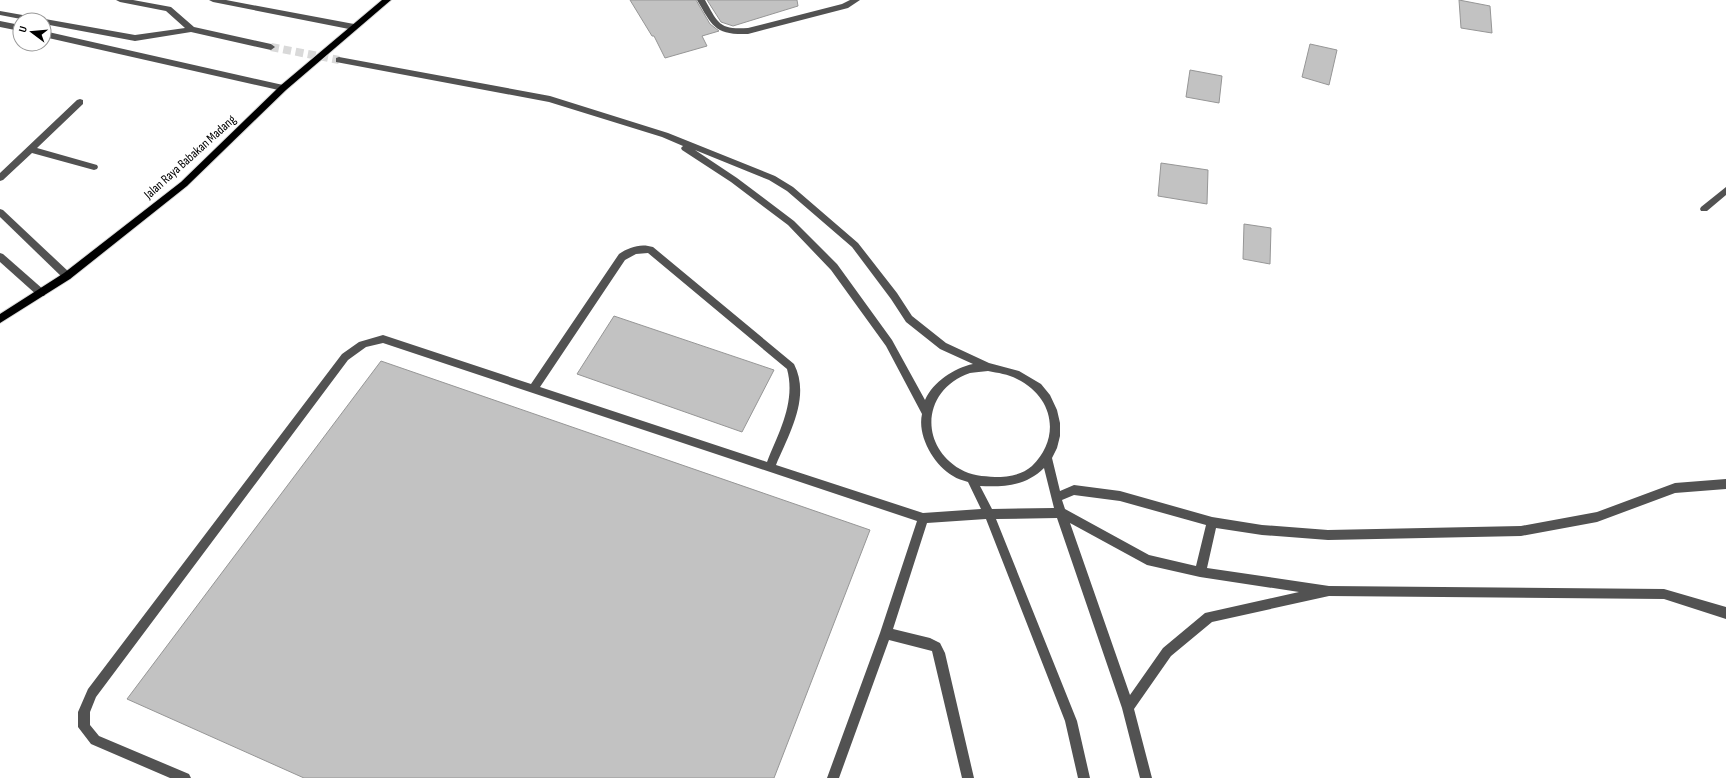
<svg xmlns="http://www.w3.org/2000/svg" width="1726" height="778" font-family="'Sofia Sans Condensed',sans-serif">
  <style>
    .building { fill: #c2c2c2; stroke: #969696 }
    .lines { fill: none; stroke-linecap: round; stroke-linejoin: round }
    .minor-tunnel { stroke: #d9d9d9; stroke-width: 8; stroke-dasharray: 8 4.5; stroke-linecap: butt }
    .major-casing { stroke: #dbdbdb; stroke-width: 2 }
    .minor { fill: #525252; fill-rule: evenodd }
    .major { fill: #000; fill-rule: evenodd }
    .labels { text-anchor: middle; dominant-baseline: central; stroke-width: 3; stroke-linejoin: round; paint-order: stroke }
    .street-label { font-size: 13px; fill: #000; stroke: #fff }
  </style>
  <rect width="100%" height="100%" fill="#fff"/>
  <g class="building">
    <path d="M630,0H696L710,24L719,31L702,36L707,46L665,58L654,36H652Z"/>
    <path d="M707,0H797L798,6L733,26L721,22Z"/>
    <path d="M1459,0L1490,6L1492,33L1461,28Z"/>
    <path d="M1310,44L1337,50L1329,85L1302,77Z"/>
    <path d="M1190,70L1222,76L1219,103L1186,97Z"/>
    <path d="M1161,163L1208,170L1207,204L1158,196Z"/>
    <path d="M1244,224L1271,228L1270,264L1243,259Z"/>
    <path d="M614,316L774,370L742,432L577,374Z"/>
    <path d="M381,361L870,530L774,778H304L127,699Z"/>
  </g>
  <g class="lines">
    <path class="minor-tunnel" d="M271,47L339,60"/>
    <g class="major-casing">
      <path id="major" d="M382,0H391L286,90L187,186L70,279L0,323V314L64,273L181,182L280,86Z"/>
    </g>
    <g class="minor">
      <path d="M116,0H133L171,7L194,27L271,44L275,47L271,50L191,32L135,41L44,24V20H26L0,15V11L135,35L185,28L166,11L120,2Z"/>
      <path d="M209,0H226L354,24L358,27L354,30L213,2Z"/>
      <path d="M697,0H705C718,23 719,30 748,28L842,4L850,0H860L848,8L748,34C715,35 713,27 697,0Z"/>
      <path d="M0,21L20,25V31L0,27Z"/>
      <path d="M44,31L283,85L287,88L283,91L44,37Z"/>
      <path d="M339,57L550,96L668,133L775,176L793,187L858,243L897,293L912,316L946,343L989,363L1019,371L1041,384L1050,395L1057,410L1060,423V436L1057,448L1052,458L1060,491L1074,485L1120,491L1212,517L1262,525L1328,530L1521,526L1597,512L1675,483L1726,479V489L1675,493L1597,522L1521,536L1328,540L1262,535L1216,528L1207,568L1329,586L1664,589L1726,607V619L1664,599L1329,596L1212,622L1171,656L1134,709L1152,778H1140L1122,708L1057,518L996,519L1077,721L1090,778H1078L1065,721L986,519L927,523L893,629L930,638L940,643L945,653L974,778H962L932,651L889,640L839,778H827L880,633L917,521L383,343L366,347L348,360L96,697L90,712V725L99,736L189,774L191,778H170L91,744L78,727V712L88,689L342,354L359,342L383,335L531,384L619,254C629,247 641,243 653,247L794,364C811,397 789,434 776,465L923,513L981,509L968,482C963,480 957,479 953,476C934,465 917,436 922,414L886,346L831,270L788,225L731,182L682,150L681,148L683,146L662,137L549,102L336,62V58ZM695,150L769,180L787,191L852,247L891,299L906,322L940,349L973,364C954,368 933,382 925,400L892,340L837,264L794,221L737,178ZM648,253L787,369C796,402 779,432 767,462L540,387L625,260L636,254ZM988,371C998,373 1008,374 1017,379C1054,397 1061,438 1032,466C1022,475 1008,477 995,477C983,476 971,476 960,469C918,444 923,389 970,373C975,372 982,372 988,371ZM1044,468L1054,508L992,509L980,486C1004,487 1026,486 1044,468ZM1074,495L1120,501L1206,525L1196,566L1149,555L1065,509L1062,500ZM1070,523L1147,565L1200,577L1299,592L1205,613L1163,648L1130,695Z"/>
      <path d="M80,99L83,100V104L37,148L97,165L98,167L97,169L94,170L32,153L3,180L0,181V173L77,100Z"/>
      <path d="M1726,187V195L1707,211H1701L1700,209L1701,207Z"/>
      <path d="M0,209L3,210L70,273L72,276L70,279H64L0,217Z"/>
      <path d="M0,253L3,254L44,290L46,293L44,296H38L0,262Z"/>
    </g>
    <use href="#major" class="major"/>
  </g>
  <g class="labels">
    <g class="street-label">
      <text transform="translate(190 157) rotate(-42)">Jalan Raya Babakan Madang</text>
    </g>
  </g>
  <g transform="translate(32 32) rotate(286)"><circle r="19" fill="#ffffff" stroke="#999999"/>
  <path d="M0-3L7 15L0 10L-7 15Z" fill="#000000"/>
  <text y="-6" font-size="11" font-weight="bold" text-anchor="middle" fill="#000000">U</text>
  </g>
</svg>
